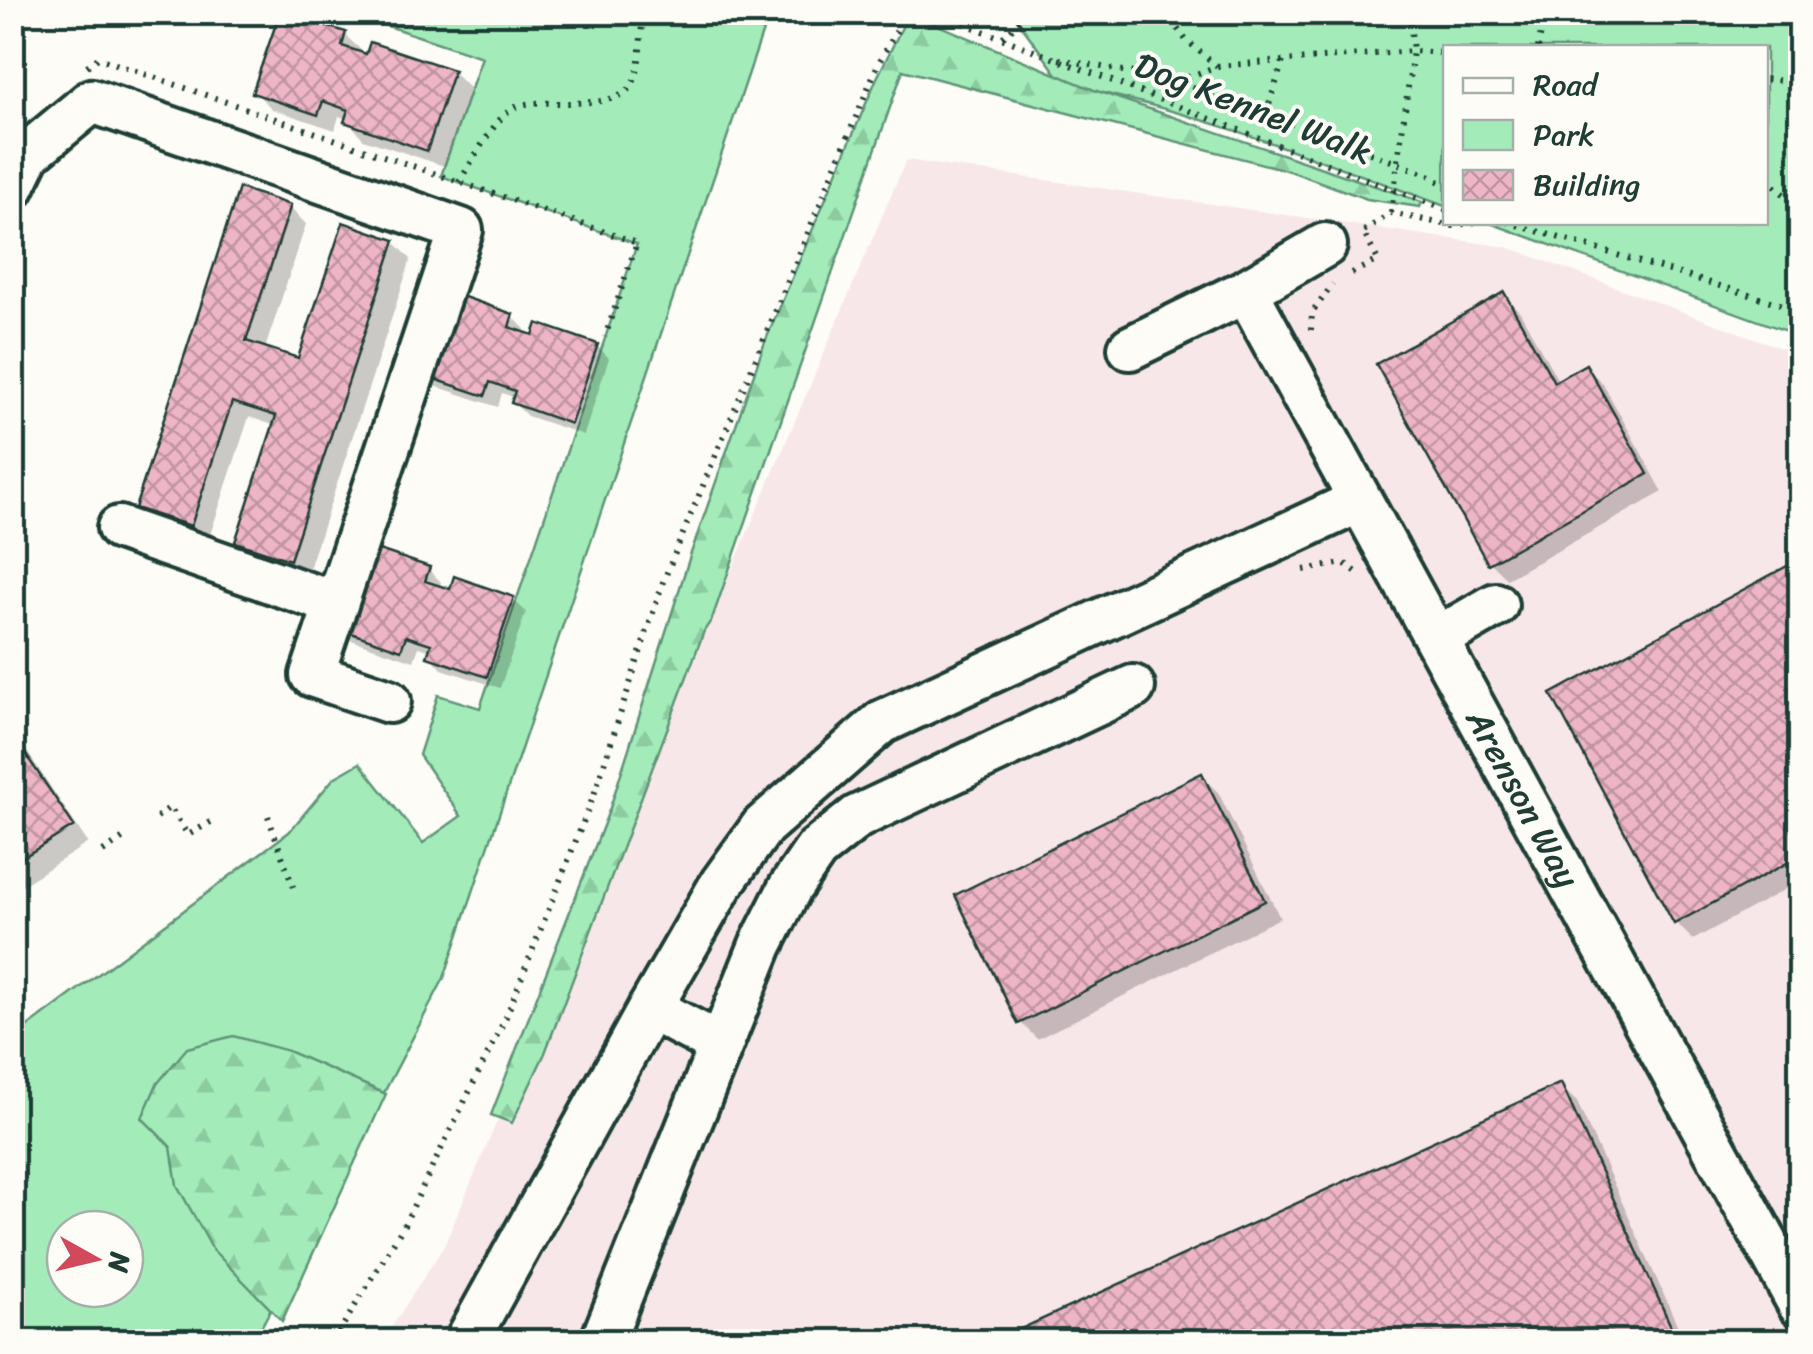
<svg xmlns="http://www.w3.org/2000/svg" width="1813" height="1354" font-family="Sriracha,sans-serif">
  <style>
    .built { fill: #f8e7e9 }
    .green { fill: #a3ecba; stroke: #619477; stroke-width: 2.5; fill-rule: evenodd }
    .forest { fill: url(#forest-firs); stroke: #619477; stroke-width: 2.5 }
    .shadow { fill: #0003 }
    .building { fill: url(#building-cross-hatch); stroke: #1f3d34; stroke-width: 2.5 }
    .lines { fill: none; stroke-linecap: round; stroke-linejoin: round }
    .minor-casing { stroke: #1f3d34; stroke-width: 50 }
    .path { stroke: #1f3d34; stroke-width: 6; stroke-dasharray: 2.5 8; stroke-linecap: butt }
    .minor { stroke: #fdfcf7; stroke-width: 42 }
    .labels { text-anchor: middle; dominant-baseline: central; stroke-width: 8; stroke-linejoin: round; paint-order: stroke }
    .street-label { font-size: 35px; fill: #1f3d34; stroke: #fdfcf7 }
  </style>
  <defs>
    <pattern id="forest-firs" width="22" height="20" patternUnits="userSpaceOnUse" patternTransform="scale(2.5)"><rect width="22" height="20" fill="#a3ecba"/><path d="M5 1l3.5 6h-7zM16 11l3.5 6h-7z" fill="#8ccba0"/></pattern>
    <pattern id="building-cross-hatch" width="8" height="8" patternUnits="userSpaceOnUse" patternTransform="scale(2.5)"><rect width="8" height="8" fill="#eeb5c7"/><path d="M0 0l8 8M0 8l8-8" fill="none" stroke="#c094a2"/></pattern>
  </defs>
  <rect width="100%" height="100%" fill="#fdfcf7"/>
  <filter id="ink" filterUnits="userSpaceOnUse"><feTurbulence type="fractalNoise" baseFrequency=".01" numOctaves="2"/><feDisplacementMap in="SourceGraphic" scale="20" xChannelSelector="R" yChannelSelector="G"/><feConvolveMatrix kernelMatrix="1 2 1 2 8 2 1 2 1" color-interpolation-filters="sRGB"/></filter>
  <g filter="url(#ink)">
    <path class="built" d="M906,160L1507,247L1800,355V1341L382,1342L444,1246Z"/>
    <g class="green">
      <path d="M348,13H769L444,978L254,1341L13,1342V1038L289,832L334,778L360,763L423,843L461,816L419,755L438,695L480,708L637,244L441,176L482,57ZM65,1229H125V1289H65Z"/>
      <path d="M1012,13H1800V336L1490,223L1766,222V48H1446L1445,206C1321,161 1195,110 1065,85Z"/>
    </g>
    <g class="forest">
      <path d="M909,13L1094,90L1422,202L1420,207L1367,199L1290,171L903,70L712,619L704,631L545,1053L512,1123L491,1115L610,808L690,556L765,342L876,80Z"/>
      <path d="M233,1036L288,1051L386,1094L282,1321L213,1250L177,1185L171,1147L142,1118L157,1084L187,1048Z"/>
    </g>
    <g class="shadow">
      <path d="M345,35L362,51L361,55L453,72L470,89L444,166L363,139L347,119L339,116L335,130L272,109L255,92Z"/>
      <path d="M289,207L306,224L265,349L300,361L394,242L411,259L307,575L255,558L238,541L276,426L249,417L208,541L155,524L138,507Z"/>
      <path d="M1503,295L1520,312L1559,382L1586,367L1603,384L1663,492L1507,579L1490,562Z"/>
      <path d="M512,316L525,329L523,335L597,346L609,358L584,435L527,416L514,403L516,398L502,393L498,407L435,386L422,373Z"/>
      <path d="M1800,562V881L1693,940L1676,923L1554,695Z"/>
      <path d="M428,569L441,582L439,588L513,599L526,612L500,688L442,669L430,656L432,651L419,647L414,661L351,640L339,627Z"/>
      <path d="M12,729L88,843L12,892Z"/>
      <path d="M1201,776L1218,792L1280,918L1037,1039L1020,1022Z"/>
      <path d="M1560,1086L1577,1102L1685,1342H998Z"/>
    </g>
    <g class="building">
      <path d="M280,12L346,32L342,46L366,54L370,42L454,70L427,151L344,122L348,110L323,101L318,115L252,93Z"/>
      <path d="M239,188L291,205L246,341L298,358L343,222L395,240L290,560L235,542L276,416L232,402L191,526L135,508Z"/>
      <path d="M447,291L513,314L509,327L533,335L537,323L598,344L571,424L511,403L515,391L490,382L485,396L419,374Z"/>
      <path d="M1504,292L1554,382L1586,364L1648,474L1488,564L1376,364Z"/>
      <path d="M364,545L430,567L425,581L450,589L454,576L514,597L487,677L427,657L431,644L406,636L401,650L336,628Z"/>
      <path d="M1800,559V856L1674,924L1551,694Z"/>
      <path d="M12,734L74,826L12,864Z"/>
      <path d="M1202,773L1265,901L1018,1024L955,895Z"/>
      <path d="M1561,1083L1678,1342H992Z"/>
    </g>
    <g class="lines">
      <g class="minor-casing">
        <g id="minor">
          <path d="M12,188L29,153L92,101L461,230L336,604L119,528"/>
          <path id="s1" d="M1246,291L1800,1305"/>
          <path d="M1130,348L1246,291L1325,245"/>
          <path d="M336,604L312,675L389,701"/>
          <path d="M1437,639L1496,605"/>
          <path d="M650,1008L720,1045"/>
          <path d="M466,1342L650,1008L722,883L763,826L882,722L1359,501"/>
          <path d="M602,1342L761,945L790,888L816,850L857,817L1133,687"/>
        </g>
      </g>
      <g class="path">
        <path d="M934,12L1446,210"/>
        <path d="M1165,12L1186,40L1217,66"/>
        <path d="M1003,37L1030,12"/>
        <path d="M1538,48L1545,12"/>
        <path d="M1059,59L1177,81L1429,175L1446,186"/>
        <path d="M87,66L98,58L637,243L605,337"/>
        <path d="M1766,79L1800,82"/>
        <path d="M1178,81L1217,66L1413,51L1446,53"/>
        <path d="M1266,114L1283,61"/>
        <path d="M1766,179L1800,208"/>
        <path d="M459,182C472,163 495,116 515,107C530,101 547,103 562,103C646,103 636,87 643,12"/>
        <path d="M1391,213L1413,51L1409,12"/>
        <path d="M1507,222L1800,310"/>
        <path d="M1364,231L1391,213L1453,226L1475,222"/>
        <path d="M1352,273L1378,260L1363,232"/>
        <path d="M1311,330L1312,313L1333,284"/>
        <path d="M1304,570L1344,563L1358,573"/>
        <path d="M268,816L293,887"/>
        <path d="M157,817L170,807L188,835L216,819"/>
        <path d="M103,852L125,837"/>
        <path d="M333,1342L403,1227L506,1017L594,795L663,582L878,64L907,12"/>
      </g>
      <use href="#minor" class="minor"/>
    </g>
  </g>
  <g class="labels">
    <g class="street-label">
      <text transform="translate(1254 108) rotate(21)">Dog Kennel Walk</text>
      <text stroke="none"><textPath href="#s1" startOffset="578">Arenson Way</textPath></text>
    </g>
  </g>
  <rect width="1813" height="1354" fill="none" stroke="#fdfcf7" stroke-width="50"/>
  <rect x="25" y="25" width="1763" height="1304" fill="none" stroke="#1f3d34" stroke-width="4" filter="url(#ink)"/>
  <rect x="1443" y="45" width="325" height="180" fill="#fdfcf7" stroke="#a4b0a9" stroke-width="2.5"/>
  <rect x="1463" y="78" width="50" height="15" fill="#fdfcf7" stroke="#a4b0a9" stroke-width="2.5"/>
  <text x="1533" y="95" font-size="30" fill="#1f3d34">Road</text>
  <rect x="1463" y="120" width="50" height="30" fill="#a3ecba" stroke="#a4b0a9" stroke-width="2.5"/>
  <text x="1533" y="145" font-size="30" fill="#1f3d34">Park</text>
  <rect x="1463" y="170" width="50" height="30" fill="url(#building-cross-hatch)" stroke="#a4b0a9" stroke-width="2.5"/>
  <text x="1533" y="195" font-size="30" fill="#1f3d34">Building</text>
  <g transform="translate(95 1259) rotate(98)"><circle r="48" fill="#fdfcf7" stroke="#a4b0a9" stroke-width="2.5"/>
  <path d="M0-8L18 38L0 25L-18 38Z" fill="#d1495b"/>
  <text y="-15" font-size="28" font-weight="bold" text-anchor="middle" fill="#1f3d34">N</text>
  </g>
</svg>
